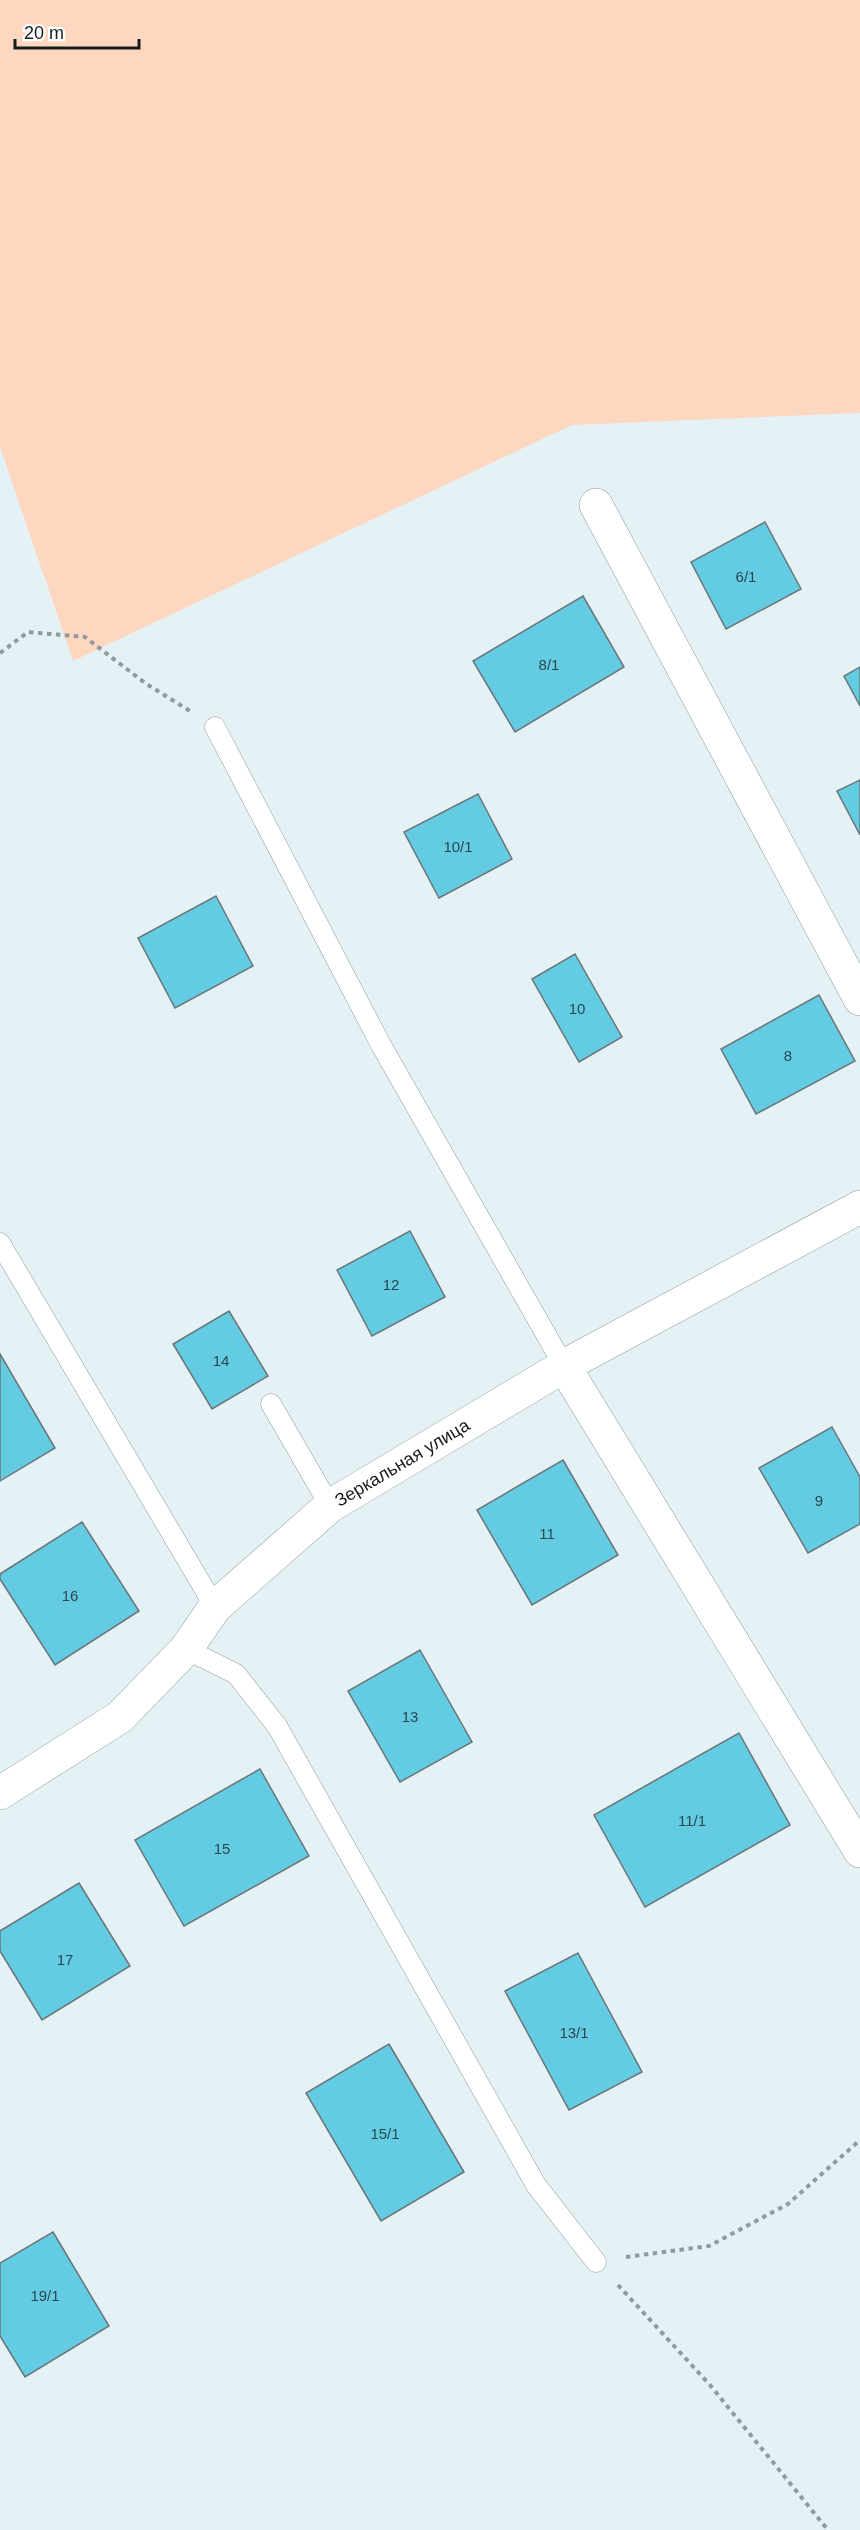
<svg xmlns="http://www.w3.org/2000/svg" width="860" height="2530" font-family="Helvetica,sans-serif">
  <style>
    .green { fill: #fdd7c0 }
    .building { fill: #63cce3; stroke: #6a7578; stroke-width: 1.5 }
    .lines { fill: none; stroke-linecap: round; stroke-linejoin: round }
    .service-casing { stroke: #8f9b9e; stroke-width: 21 }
    .minor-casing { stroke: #8f9b9e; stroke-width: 34 }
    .path { stroke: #919b9d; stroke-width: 4; stroke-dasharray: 4.5 4.5; stroke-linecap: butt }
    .service { stroke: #fff; stroke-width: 20 }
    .minor { stroke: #fff; stroke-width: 33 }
    .labels { text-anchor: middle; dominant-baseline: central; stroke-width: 4.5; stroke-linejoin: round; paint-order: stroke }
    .number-label { font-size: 15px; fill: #2a484e }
    .street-label { font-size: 18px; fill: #171c1d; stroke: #fff }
  </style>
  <rect width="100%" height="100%" fill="#e5f2f5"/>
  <path class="green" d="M0,0H860V413L572,425L73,661L0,447Z"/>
  <g class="building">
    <path d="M765,522L801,589L726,629L691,562Z"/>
    <path d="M583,596L624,667L515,732L473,661Z"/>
    <path d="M860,667V706L844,676Z"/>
    <path d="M860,780V835L837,791Z"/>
    <path d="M478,794L512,859L439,898L404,832Z"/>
    <path d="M216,896L253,966L175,1008L138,938Z"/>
    <path d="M575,954L622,1037L579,1062L532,979Z"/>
    <path d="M819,995L855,1061L756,1114L721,1049Z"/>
    <path d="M410,1231L445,1297L372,1336L337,1270Z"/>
    <path d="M229,1311L268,1376L212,1409L173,1344Z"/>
    <path d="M0,1354L55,1448L0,1481Z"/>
    <path d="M832,1427L860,1477V1524L808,1553L759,1468Z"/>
    <path d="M563,1460L618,1555L532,1605L477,1510Z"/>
    <path d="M82,1522L139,1611L55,1665L0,1579V1574Z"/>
    <path d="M420,1650L472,1742L400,1782L348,1691Z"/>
    <path d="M739,1733L790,1825L645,1907L594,1815Z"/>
    <path d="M260,1769L309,1856L184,1926L135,1840Z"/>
    <path d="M79,1883L130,1966L42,2020L0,1951V1931Z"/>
    <path d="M578,1953L642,2072L569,2110L505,1991Z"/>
    <path d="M389,2044L464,2172L381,2221L306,2093Z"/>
    <path d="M53,2232L109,2326L25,2377L0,2336V2263Z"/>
  </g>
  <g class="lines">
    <g class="service-casing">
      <g id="service">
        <path d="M215,727L381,1045L564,1366"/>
        <path d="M0,1243L215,1607"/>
        <path d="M271,1404L330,1506"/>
        <path d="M186,1649L236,1674L277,1726L536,2185L596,2262"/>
      </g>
    </g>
    <g class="minor-casing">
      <g id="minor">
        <path d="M596,505L860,999"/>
        <path d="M564,1366L860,1851"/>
        <path id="s1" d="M0,1793L120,1717L186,1649L215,1607L330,1506L564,1366L860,1207"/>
      </g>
    </g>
    <g class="path">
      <path d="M0,653L28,632L85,637L145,683L190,711"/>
      <path d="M626,2257L709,2246L788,2204L860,2140"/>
      <path d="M618,2285L710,2385L828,2530"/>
    </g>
    <use href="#service" class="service"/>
    <use href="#minor" class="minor"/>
  </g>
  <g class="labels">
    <g class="number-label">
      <text x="746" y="576">6/1</text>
      <text x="549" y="664">8/1</text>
      <text x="458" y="846">10/1</text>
      <text x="577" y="1008">10</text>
      <text x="788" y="1055">8</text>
      <text x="391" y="1284">12</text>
      <text x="221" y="1360">14</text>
      <text x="819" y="1500">9</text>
      <text x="547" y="1533">11</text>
      <text x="70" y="1595">16</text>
      <text x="410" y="1716">13</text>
      <text x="692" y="1820">11/1</text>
      <text x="222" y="1848">15</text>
      <text x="65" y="1959">17</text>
      <text x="574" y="2032">13/1</text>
      <text x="385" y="2133">15/1</text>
      <text x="45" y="2295">19/1</text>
    </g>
    <g class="street-label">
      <text stroke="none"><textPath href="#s1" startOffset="525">Зеркальная улица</textPath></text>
    </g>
  </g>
  <path d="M15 39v9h124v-9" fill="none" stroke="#171c1d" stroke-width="3"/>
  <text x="24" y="39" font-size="18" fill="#171c1d" stroke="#ffffff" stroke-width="4.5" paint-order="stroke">20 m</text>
</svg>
